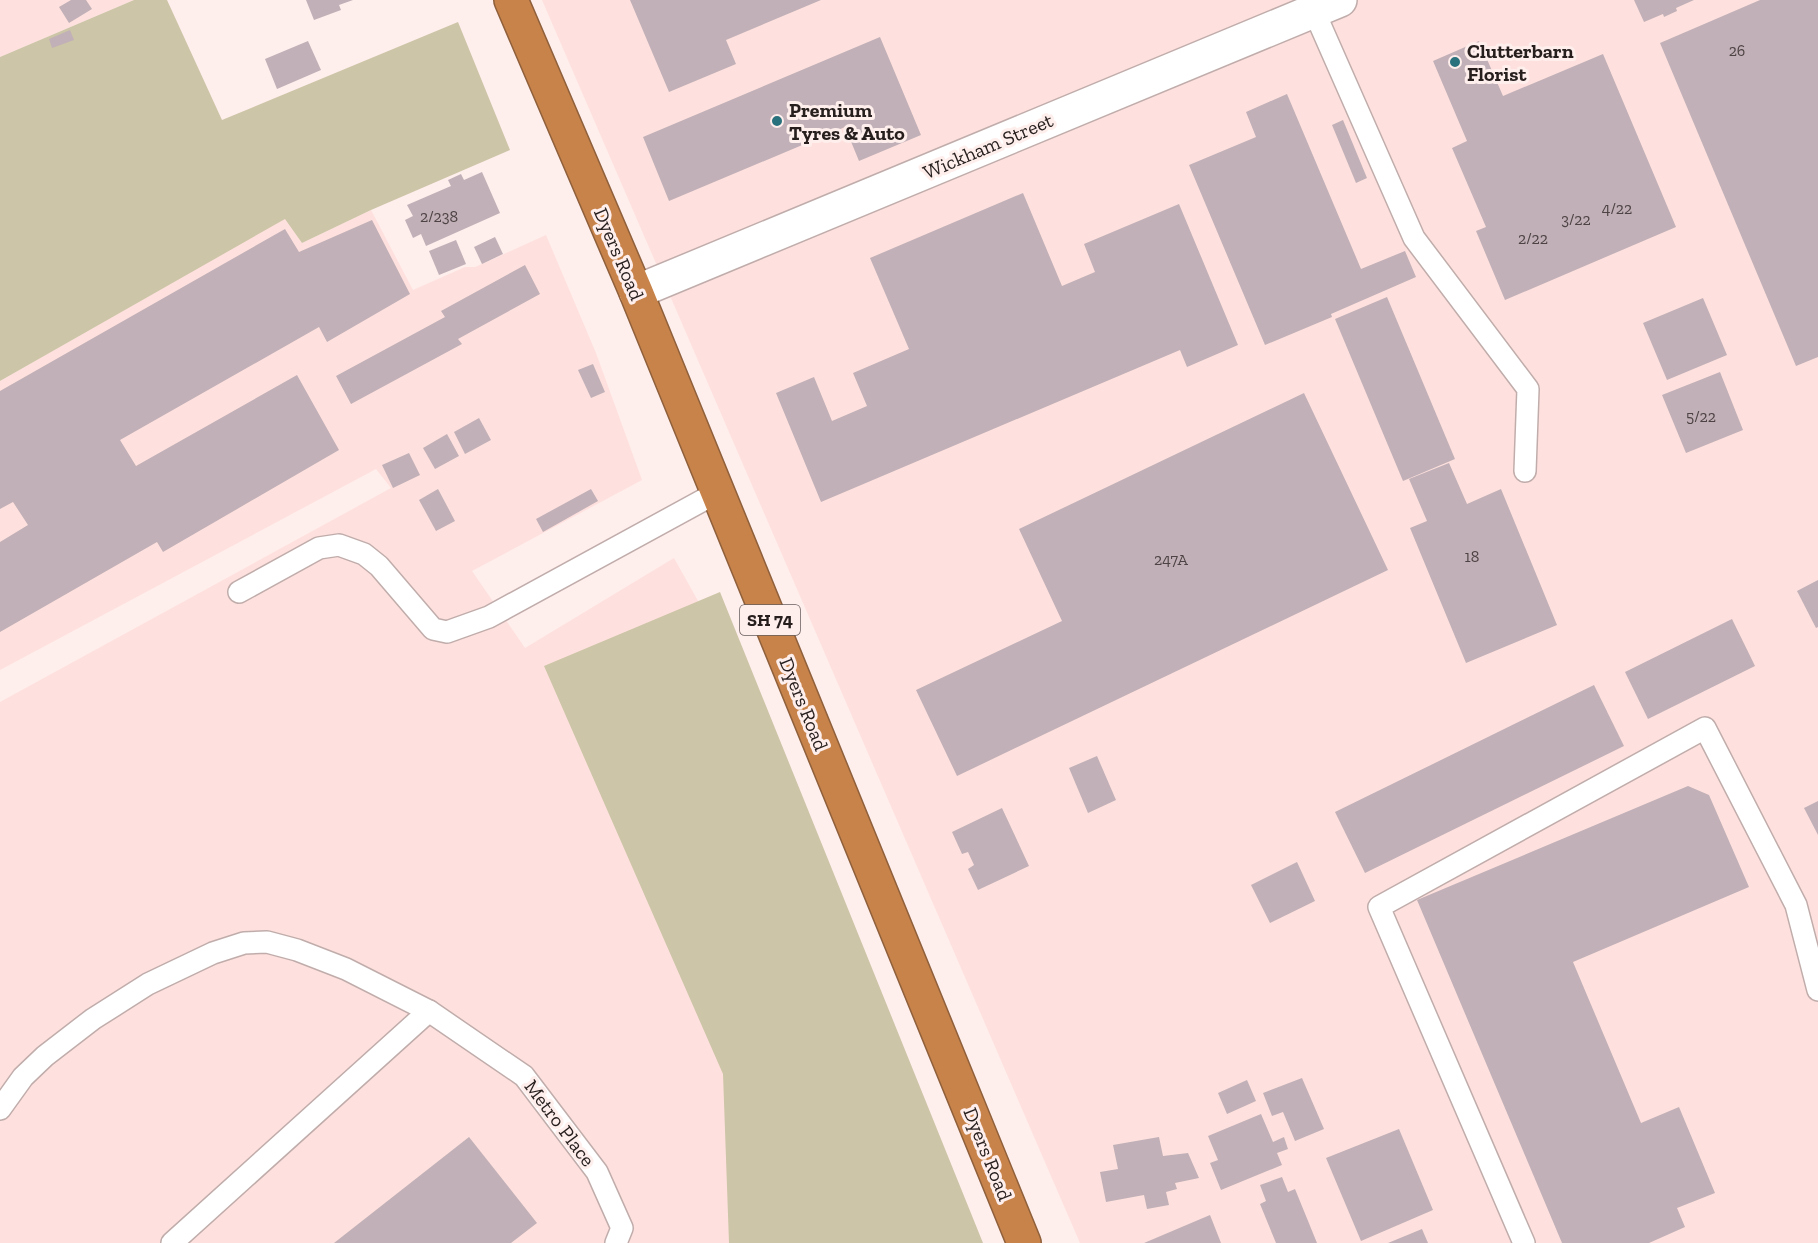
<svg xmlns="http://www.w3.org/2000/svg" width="1818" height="1243" font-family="'Zilla Slab',serif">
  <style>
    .built { fill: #fee1de }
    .green { fill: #cdc5a7 }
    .building { fill: #c1b0b7 }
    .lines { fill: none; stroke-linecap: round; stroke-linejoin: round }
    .lane-casing { stroke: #c0adab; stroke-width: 24 }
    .secondary-casing { stroke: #c0adab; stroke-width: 36 }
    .highway-casing { stroke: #8f603b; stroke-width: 36 }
    .lane { stroke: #fff; stroke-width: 21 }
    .secondary { stroke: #fff; stroke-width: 33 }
    .highway { stroke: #c7834a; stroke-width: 33 }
    .poi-dot { fill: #29717d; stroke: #feeeec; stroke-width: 2 }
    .labels { text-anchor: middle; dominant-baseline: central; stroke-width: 6; stroke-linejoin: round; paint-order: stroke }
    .number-label { font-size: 16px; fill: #4d4344 }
    .shield { fill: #feeeec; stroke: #675d5c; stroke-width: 1.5 }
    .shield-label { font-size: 18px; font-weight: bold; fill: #261f1e }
    .poi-label { font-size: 20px; font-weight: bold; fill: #261f1e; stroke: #feeeec; text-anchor: start }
    .street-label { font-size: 20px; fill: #261f1e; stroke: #feeeec }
  </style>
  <rect width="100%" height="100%" fill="#feeeec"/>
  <g class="built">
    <path d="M0,0H134L0,57Z"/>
    <path d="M542,0H1818V1243H1080Z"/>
    <path d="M371,210L413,290L465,267H475L482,264L546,235L596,353L642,480L472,571L525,648L674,558L730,658L975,1243H0V702L391,488L376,469L0,670V381L285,218L302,243Z"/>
  </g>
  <g class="green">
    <path d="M134,0H167L222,120L458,22L510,150L371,210L302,243L285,219L0,381V57Z"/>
    <path d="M720,592L983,1243H729L723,1074L544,666Z"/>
  </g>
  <g class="building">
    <path d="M71,0H86L92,9L69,23L59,7Z"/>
    <path d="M306,0H353L339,5L341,10L314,20Z"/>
    <path d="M630,0H821L726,40L736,64L669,92Z"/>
    <path d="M1634,0H1694L1676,8L1677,11L1664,17L1663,14L1644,22Z"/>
    <path d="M1760,0H1818V357L1796,366L1660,43Z"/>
    <path d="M70,30L74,40L52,48L49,39Z"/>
    <path d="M880,37L921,135L859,161L845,127L669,201L643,137Z"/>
    <path d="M308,41L321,70L277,89L265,59Z"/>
    <path d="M1479,41L1503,96L1603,54L1676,227L1505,300L1476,231L1486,227L1452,148L1467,141L1433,61Z"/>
    <path d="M1287,94L1361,269L1405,251L1416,277L1331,314L1332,317L1265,345L1189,165L1256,137L1246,112Z"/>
    <path d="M1343,120L1367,178L1356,183L1332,125Z"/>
    <path d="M482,172L500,213L426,246L421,234L413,238L405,220L413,216L407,205L451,186L448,180L461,174L464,180Z"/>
    <path d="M1023,193L1062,286L1095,272L1084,244L1179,204L1238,345L1187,367L1180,350L821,502L776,393L814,377L832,421L867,406L853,373L909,349L870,258Z"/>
    <path d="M372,220L410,294L327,342L319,327L120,440L136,466L297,375L339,450L163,552L157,542L0,632V542L28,525L13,502L0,509V391L285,229L299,252Z"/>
    <path d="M495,237L503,254L482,264L474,247Z"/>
    <path d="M456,240L466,264L439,275L429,251Z"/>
    <path d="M525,265L540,294L458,339L462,344L351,404L336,376L445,317L441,311Z"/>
    <path d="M1387,297L1455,459L1403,481L1335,319Z"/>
    <path d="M1703,298L1727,355L1667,380L1643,323Z"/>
    <path d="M593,364L605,392L591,398L578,370Z"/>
    <path d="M1720,372L1743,430L1686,453L1662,395Z"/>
    <path d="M1304,393L1388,570L957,776L916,690L1062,621L1019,529Z"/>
    <path d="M479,418L491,440L465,454L454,432Z"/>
    <path d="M447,434L459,456L435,469L423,448Z"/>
    <path d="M409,453L420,475L393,488L382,465Z"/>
    <path d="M1449,463L1467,504L1501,489L1557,625L1466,663L1410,528L1427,521L1409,479Z"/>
    <path d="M438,489L455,521L436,531L419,500Z"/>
    <path d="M591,489L598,501L543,532L536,519Z"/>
    <path d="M1818,580V627L1816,628L1797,591Z"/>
    <path d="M1732,619L1755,666L1648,719L1625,672Z"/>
    <path d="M1594,685L1624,746L1365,873L1335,812Z"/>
    <path d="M1097,756L1116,800L1088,813L1069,768Z"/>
    <path d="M1688,786L1709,795L1749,887L1573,962L1641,1123L1679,1107L1715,1193L1677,1208L1685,1227L1649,1243H1562L1417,900Z"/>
    <path d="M1818,801V835L1804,808Z"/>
    <path d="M1002,808L1029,866L978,890L968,869L974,865L968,852L962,854L952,832Z"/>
    <path d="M1297,862L1315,901L1270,923L1251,885Z"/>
    <path d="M1302,1078L1324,1129L1295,1141L1283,1112L1272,1116L1263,1093Z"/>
    <path d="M1247,1080L1256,1101L1227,1114L1218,1093Z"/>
    <path d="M1261,1114L1273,1142L1284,1137L1288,1149L1277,1153L1282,1165L1221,1190L1210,1163L1218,1160L1208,1136Z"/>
    <path d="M1399,1129L1433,1210L1361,1241L1326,1158Z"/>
    <path d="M469,1137L537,1223L511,1243H334Z"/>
    <path d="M1159,1137L1163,1156L1188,1153L1199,1178L1175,1183L1177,1189L1166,1192L1169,1205L1147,1209L1144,1195L1106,1202L1100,1172L1118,1169L1113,1145Z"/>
    <path d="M1282,1177L1288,1192L1295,1189L1317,1243H1276L1260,1204L1266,1201L1260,1185Z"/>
    <path d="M1210,1215L1221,1243H1144Z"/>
    <path d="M1422,1229L1428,1243H1388Z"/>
  </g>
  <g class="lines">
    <g class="lane-casing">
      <g id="lane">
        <path d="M1314,11L1414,238L1528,389L1525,471"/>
        <path d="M239,592L319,548L339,545L364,554L379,566L433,629L447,632L489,617L718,492"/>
        <path d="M0,1109L23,1077L45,1056L93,1019L148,984L213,953L244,943L267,942L297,950L346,969L429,1011L524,1076L597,1172L622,1228L616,1243"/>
        <path d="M172,1243L429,1011"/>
        <path d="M1524,1243L1379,907L1705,728L1796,905L1818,990"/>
      </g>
    </g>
    <g class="secondary-casing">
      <path id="secondary" d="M636,292L1340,0"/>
    </g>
    <g class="highway-casing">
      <path id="highway" d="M511,0L636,292L1024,1243"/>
    </g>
    <use href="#lane" class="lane"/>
    <use href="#secondary" class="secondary"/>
    <use href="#highway" class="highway"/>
  </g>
  <g class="poi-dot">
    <circle cx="1455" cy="62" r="6"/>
    <circle cx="777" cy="121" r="6"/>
  </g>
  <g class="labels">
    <g class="number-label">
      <text x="1737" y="50">26</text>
      <text x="1617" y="208">4/22</text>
      <text x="439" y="216">2/238</text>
      <text x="1576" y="219">3/22</text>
      <text x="1533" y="238">2/22</text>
      <text x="1701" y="416">5/22</text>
      <text x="1472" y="556">18</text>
      <text x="1171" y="559">247A</text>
    </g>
    <rect class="shield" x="740" y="605" width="60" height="30" rx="4.5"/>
    <g class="shield-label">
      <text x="770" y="620">SH 74</text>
    </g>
    <g class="poi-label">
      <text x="1467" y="51">Clutterbarn<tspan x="1467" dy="23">Florist</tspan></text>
      <text x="789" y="110">Premium<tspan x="789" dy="23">Tyres &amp; Auto</tspan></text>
    </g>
    <g class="street-label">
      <text transform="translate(988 146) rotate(-23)">Wickham Street</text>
      <text transform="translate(619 254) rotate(67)">Dyers Road</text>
      <text transform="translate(804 704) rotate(68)">Dyers Road</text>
      <text transform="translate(560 1123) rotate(53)">Metro Place</text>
      <text transform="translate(988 1154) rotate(68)">Dyers Road</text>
    </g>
  </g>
</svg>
